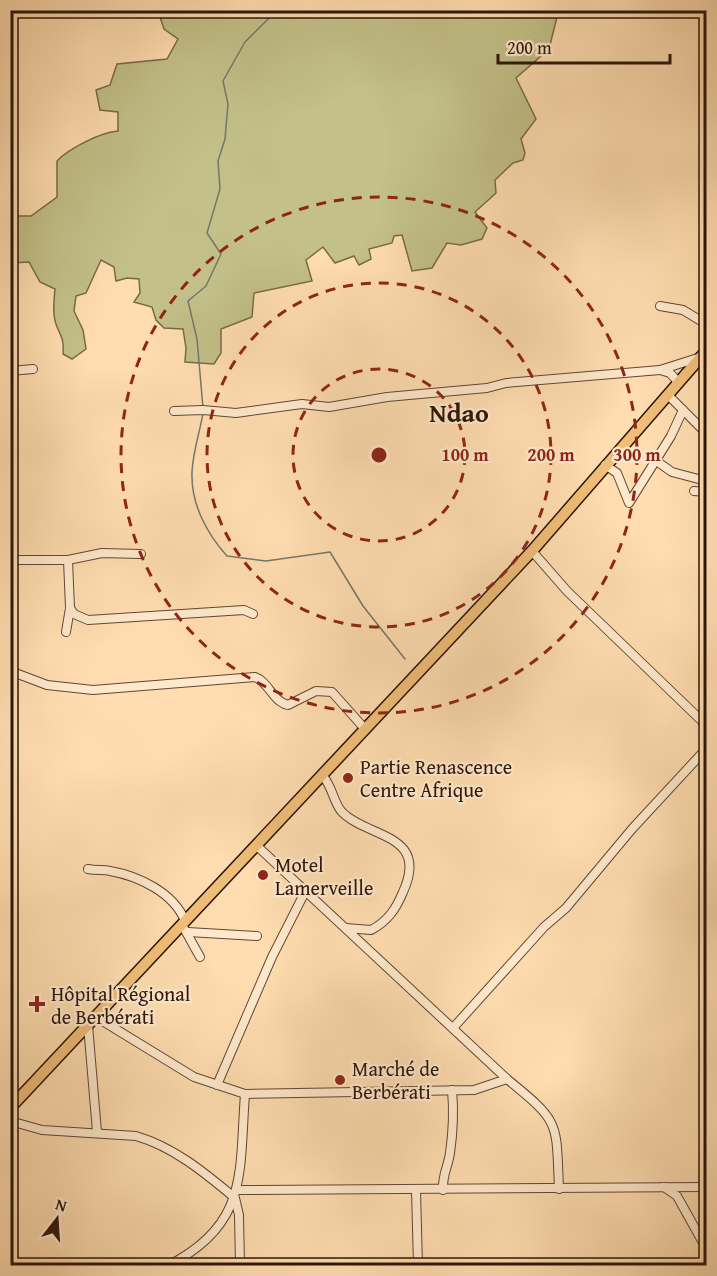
<svg xmlns="http://www.w3.org/2000/svg" width="717" height="1276" font-family="'Gentium Book Plus',serif">
  <style>
    .green { fill: #c3c089; stroke: #786a49; stroke-width: 1.5 }
    .lines { fill: none; stroke-linecap: round; stroke-linejoin: round }
    .stream { stroke: #72786d; stroke-width: 1.5 }
    .minor-casing { stroke: #614633; stroke-width: 10 }
    .major-casing { stroke: #2c1409; stroke-width: 13 }
    .minor { stroke: #ffe9cc; stroke-width: 8 }
    .major { stroke: #f0be78; stroke-width: 10 }
    .ring { fill: none; stroke: #8f2418; stroke-width: 3; stroke-dasharray: 10 8 }
    .poi-dot { fill: #8f2418; stroke: #ffe9cc; stroke-width: 2 }
    .labels { text-anchor: middle; dominant-baseline: central; stroke-width: 4.5; stroke-linejoin: round; paint-order: stroke }
    .poi-label { font-size: 20px; fill: #2c1409; stroke: #ffe9cc; text-anchor: start }
    .district-label { font-size: 26px; font-weight: bold; fill: #2c1409; stroke: #ffe9cc }
    .centre { fill: #8f2418; stroke: #ffe9cc; stroke-width: 3 }
    .ring-label { font-size: 18px; text-anchor: middle; font-weight: bold; fill: #8f2418; stroke: #ffe9cc; stroke-width: 4.5; stroke-linejoin: round; paint-order: stroke }
  </style>
  <rect width="100%" height="100%" fill="#ffddb0"/>
  <filter id="stains"><feTurbulence type="fractalNoise" baseFrequency=".00333" numOctaves="4"/><feColorMatrix values="0 0 0 0 .2 0 0 0 0 .09 0 0 0 0 .02 0 0 0 .5 -.17"/></filter>
  <radialGradient id="worn" r=".72"><stop offset=".6" stop-color="#630" stop-opacity="0"/><stop offset="1" stop-color="#630" stop-opacity=".3"/></radialGradient>
  <path class="green" d="M555,10L558,13L549,49L516,78L536,119L521,139L525,153L523,160L513,163L495,180L496,193L475,212L487,228L482,239L461,245L447,243L432,268L412,271L402,235L394,236L392,243L369,249L371,259L359,265L354,256L335,263L323,247L306,260L312,281L254,293L252,317L221,329V353L214,364L185,362L186,348L183,329L164,328L156,320L152,307L134,302L140,293L139,279L127,278L116,281L114,267L101,260L86,293L76,296L74,311L83,330L86,349L72,359L63,354C64,341 62,338 57,327C52,315 54,301 55,289L40,282L29,262L11,263V216H31L57,197V161C68,149 101,132 118,131V112L100,110L96,90L110,85L117,64L167,59L178,39L164,29L158,11Z"/>
  <g class="lines">
    <g class="stream">
      <path d="M203,408L197,339L188,301L206,286L221,254L207,233L220,189L218,161L225,139L228,104L223,81L245,42L269,18V10"/>
      <path d="M203,413C200,432 191,458 192,477C192,506 208,535 227,556L266,561L330,552L363,606L405,659"/>
    </g>
    <g class="minor-casing">
      <g id="minor">
        <path d="M660,306L683,310L706,324"/>
        <path d="M660,370L670,373L679,383"/>
        <path d="M10,371L33,369"/>
        <path d="M668,395L706,433"/>
        <path d="M174,411L203,410L236,413L302,404L329,407L387,397L487,388L506,383L660,370L701,357"/>
        <path d="M655,460L672,472L706,481"/>
        <path d="M605,465L617,473L629,503L671,436L683,410"/>
        <path d="M694,491L706,492"/>
        <path d="M532,551L567,591L706,725"/>
        <path d="M10,560H68L102,553L141,554"/>
        <path d="M70,608L74,614L88,620L244,610L253,614"/>
        <path d="M66,632L70,608L68,560"/>
        <path d="M10,671L47,685L93,690L255,677C269,682 272,701 288,705L316,691L332,692L365,729"/>
        <path d="M323,776C333,788 334,804 342,812C367,838 430,833 403,892C396,909 388,921 371,930L346,928"/>
        <path d="M257,846L507,1079C561,1123 556,1121 559,1189"/>
        <path d="M88,869C97,871 104,869 110,871C139,876 174,893 185,921"/>
        <path d="M185,930L200,957"/>
        <path d="M188,932L257,936"/>
        <path d="M96,1017L194,1077L245,1094L474,1090L507,1079"/>
        <path d="M88,1025L97,1132"/>
        <path d="M453,1028L544,927L566,908L632,829L706,749"/>
        <path d="M217,1085L272,957L306,890"/>
        <path d="M10,1121L42,1130L136,1136C174,1147 205,1173 235,1198L239,1215L240,1266"/>
        <path d="M664,1187L677,1196L706,1248"/>
        <path d="M238,1190L706,1187"/>
        <path d="M416,1190L418,1266"/>
        <path d="M443,1190C442,1175 448,1167 450,1153C453,1132 454,1111 452,1090"/>
        <path d="M167,1266C249,1225 239,1173 245,1094"/>
      </g>
    </g>
    <g class="major-casing">
      <path id="major" d="M10,1108L532,551L706,351"/>
    </g>
    <use href="#minor" class="minor"/>
    <use href="#major" class="major"/>
  </g>
  <g class="ring">
    <circle cx="379" cy="455" r="86"/>
    <circle cx="379" cy="455" r="172"/>
    <circle cx="379" cy="455" r="258"/>
  </g>
  <g class="poi-dot">
    <circle cx="348" cy="778" r="6"/>
    <circle cx="263" cy="875" r="6"/>
    <path d="M34 995h6v6h6v6h-6v6h-6v-6h-6v-6h6z"/>
    <circle cx="340" cy="1080" r="6"/>
  </g>
  <g class="labels">
    <g class="poi-label">
      <text x="360" y="766">Partie Renascence<tspan x="360" dy="23">Centre Afrique</tspan></text>
      <text x="275" y="864">Motel<tspan x="275" dy="23">Lamerveille</tspan></text>
      <text x="51" y="993">Hôpital Régional<tspan x="51" dy="23">de Berbérati</tspan></text>
      <text x="352" y="1068">Marché de<tspan x="352" dy="23">Berbérati</tspan></text>
    </g>
    <g class="district-label">
      <text x="459" y="412">Ndao</text>
    </g>
  </g>
  <circle cx="379" cy="455" r="9" class="centre"/>
  <g class="ring-label">
    <text x="465" y="461">100 m</text>
    <text x="551" y="461">200 m</text>
    <text x="637" y="461">300 m</text>
  </g>
  <rect width="717" height="1276" fill="none" stroke="#ffddb0" stroke-width="36"/>
  <rect x="12" y="12" width="693" height="1252" fill="none" stroke="#2c1409" stroke-width="3"/>
  <rect x="18" y="18" width="681" height="1240" fill="none" stroke="#2c1409" stroke-width="1.5"/>
  <g transform="translate(57 1219) rotate(17)" stroke="#ffe9cc" stroke-width="4.5" paint-order="stroke">
  <path d="M0-4.5L10 22L0 15L-10 22Z" fill="#2c1409"/>
  <text y="-9" font-size="16" font-weight="bold" text-anchor="middle" fill="#2c1409">N</text>
  </g>
  <path d="M498 54v9h172v-9" fill="none" stroke="#2c1409" stroke-width="3"/>
  <text x="507" y="54" font-size="18" fill="#2c1409" stroke="#ffe9cc" stroke-width="4.5" paint-order="stroke">200 m</text>
  <rect width="100%" height="100%" filter="url(#stains)"/>
  <rect width="100%" height="100%" fill="url(#worn)"/>
</svg>
